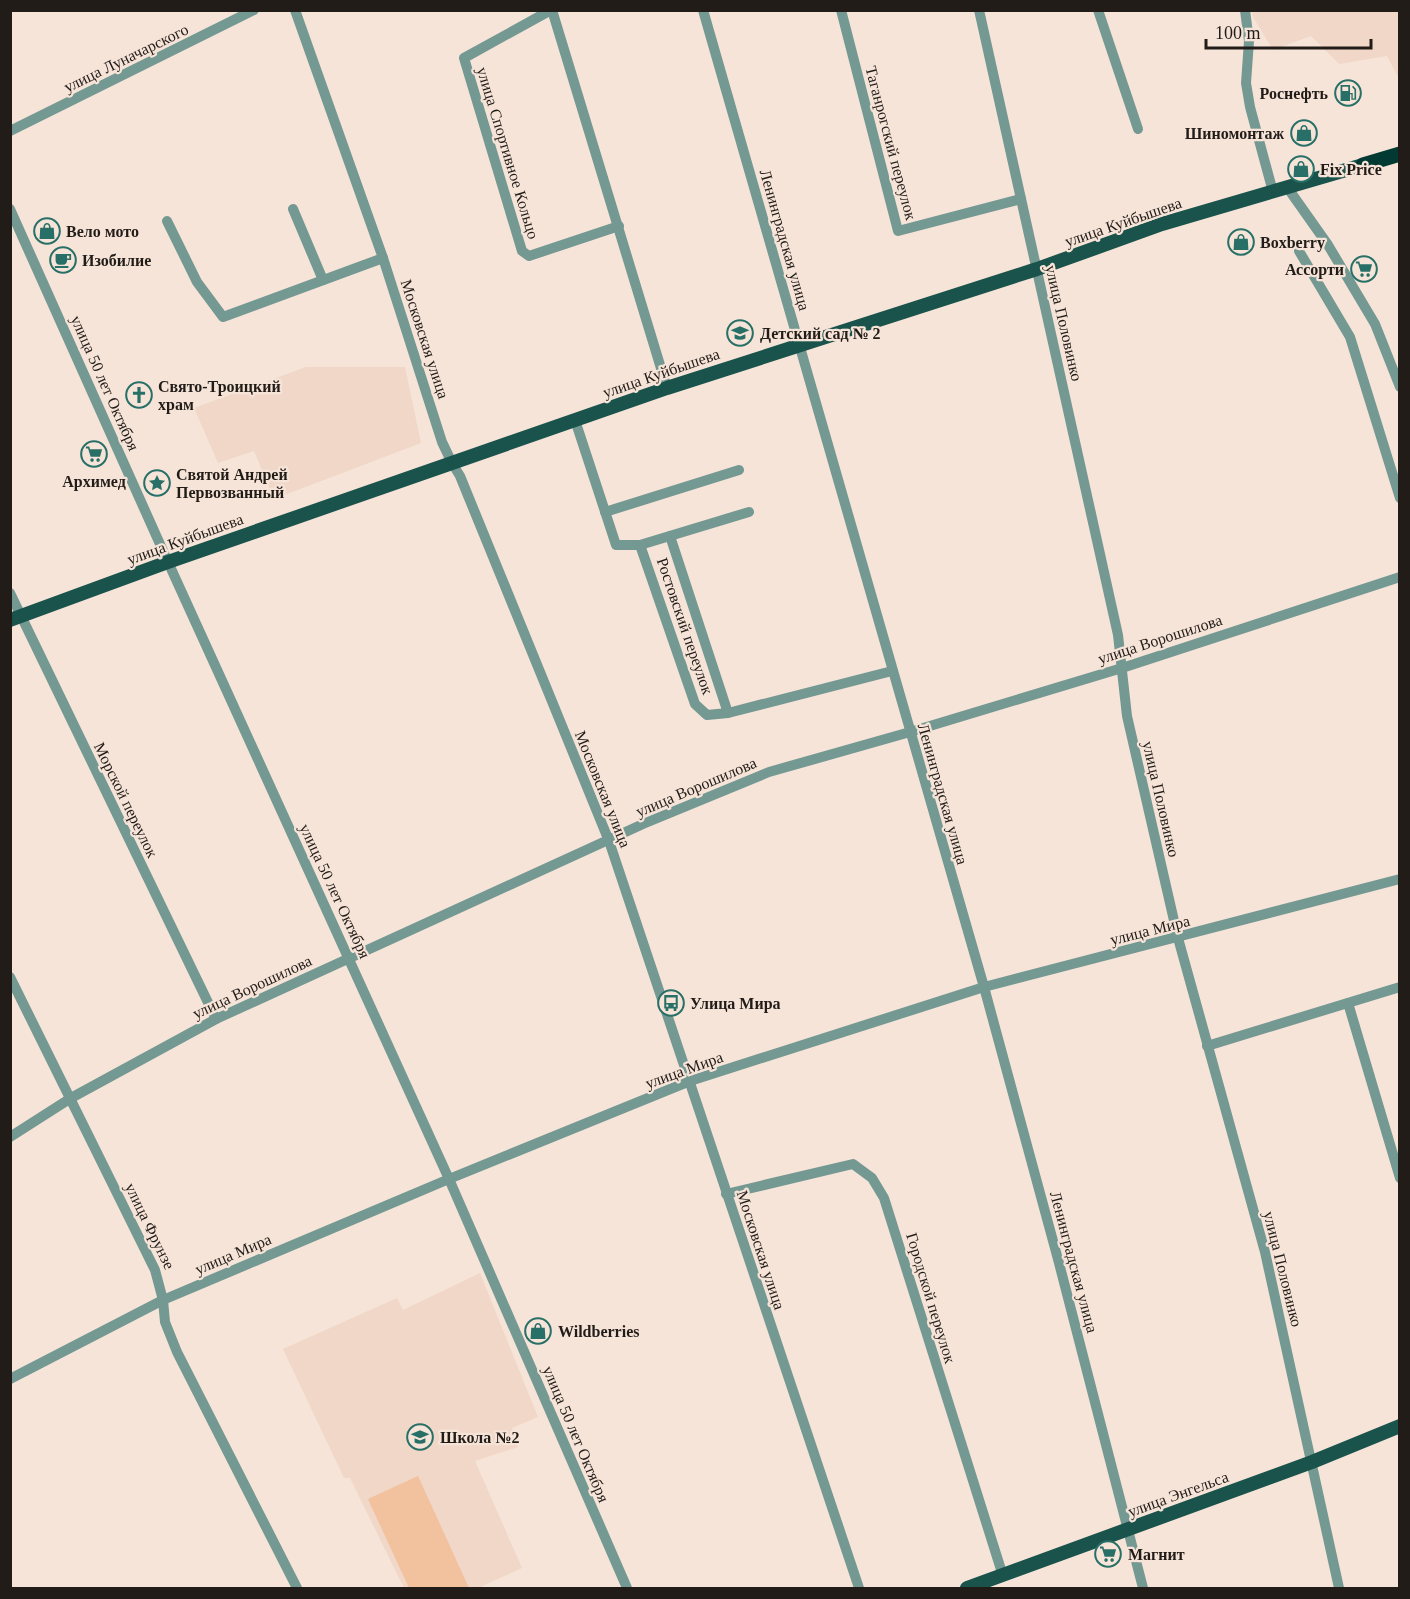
<svg xmlns="http://www.w3.org/2000/svg" width="1410" height="1599" font-family="Georgia,serif">
  <style>
    .built { fill: #f0d7c7 }
    .green { fill: #f2c19e }
    .lines { fill: none; stroke-linecap: round; stroke-linejoin: round }
    .minor { stroke: #749892; stroke-width: 10 }
    .major { stroke: #19534c; stroke-width: 14 }
    .highway { stroke: #033933; stroke-width: 15 }
    .labels { text-anchor: middle; dominant-baseline: central; stroke-width: 4.5; stroke-linejoin: round; paint-order: stroke }
    .street-label { font-size: 16px; fill: #221c18; stroke: #f6e4d8 }
    .poi-label { font-size: 16px; font-weight: bold; fill: #221c18; stroke: #f6e4d8; text-anchor: start }
  </style>
  <rect width="100%" height="100%" fill="#f6e4d8"/>
  <g class="built">
    <path d="M1252,11H1399V79L1387,56L1339,64L1311,36L1273,50L1253,17Z"/>
    <path d="M306,367H405L421,443L274,499L254,451L218,463L194,408Z"/>
    <path d="M480,1273L538,1417L512,1428L518,1447L475,1461L522,1568L478,1588H404L350,1478H344L283,1349L397,1298L403,1310Z"/>
  </g>
  <path class="green" d="M418,1476L469,1588H409L368,1499Z"/>
  <g class="lines">
    <g class="minor">
      <path d="M295,10L383,258L442,442L452,463L460,476L609,841L859,1588"/>
      <path d="M551,10L464,58L522,251L529,256L619,226"/>
      <path d="M552,10L667,388"/>
      <path d="M703,10L984,987L1059,1263L1143,1588"/>
      <path d="M841,10L898,231L1021,199"/>
      <path d="M979,10L1118,635L1127,716L1178,938L1265,1252L1339,1588"/>
      <path d="M1098,10L1138,129"/>
      <path d="M1245,10L1249,41L1246,83L1250,107L1273,192"/>
      <path d="M10,131L254,10"/>
      <path d="M1287,187L1328,245L1375,324L1400,387"/>
      <path d="M10,209L168,562L449,1179L627,1588"/>
      <path d="M293,209L323,280"/>
      <path d="M167,221L197,282L223,317L383,258"/>
      <path d="M1299,251L1350,337L1400,498"/>
      <path d="M575,420L616,545H640L695,704L707,715L728,713L892,671"/>
      <path d="M605,512L739,470"/>
      <path d="M670,536L728,713"/>
      <path d="M640,545L749,512"/>
      <path d="M10,593L216,1019"/>
      <path d="M10,977L155,1270L163,1300L165,1322L177,1352L297,1588"/>
      <path d="M1348,1003L1400,1178"/>
      <path d="M1207,1046L1400,987"/>
      <path d="M10,1137L71,1098L216,1019L643,824L769,772L910,732L1122,668L1400,577"/>
      <path d="M726,1194L853,1164L872,1178L884,1198L1003,1576"/>
      <path d="M10,1379L163,1300L449,1179L690,1081L984,987L1400,879"/>
    </g>
    <g class="major">
      <path d="M10,620L168,562L667,388L1037,269L1162,224L1363,165"/>
      <path d="M967,1588L1312,1462L1400,1426"/>
    </g>
    <path class="highway" d="M1363,165L1400,154"/>
  </g>
  <defs>
    <g id="fuel-ring" transform="scale(1.35)"><circle r="9.5" fill="#f6e4d8" stroke="#287067" stroke-width="1.5"/><path d="M-5.5-6h7V0h2V4h1.3V-2.5L3-4.5l.8-.8L6-3V5H2.5V1h-1V6h-7ZM-4.2-4.7v3.2H.2V-4.7Z" fill="#287067"/></g>
    <g id="shop-ring" transform="scale(1.35)"><circle r="9.5" fill="#f6e4d8" stroke="#287067" stroke-width="1.5"/><path d="M-5-2.5h2.3a2.7 3.5 0 0 1 5.4 0H5L5.5 6h-11ZM-1.5-2.5h3a1.5 2.3 0 0 0-3 0Z" fill="#287067"/></g>
    <g id="cafe-ring" transform="scale(1.35)"><circle r="9.5" fill="#f6e4d8" stroke="#287067" stroke-width="1.5"/><path d="M-5.5-4.5H6V0H3Q3 3.5 0 3.5H-2.5Q-5.5 3.5-5.5 0ZM3-3.2v2h1.7v-2ZM-6 4.5H4V6H-6Z" fill="#287067"/></g>
    <g id="supermarket-ring" transform="scale(1.35)"><circle r="9.5" fill="#f6e4d8" stroke="#287067" stroke-width="1.5"/><path d="M-6-5.5h2.5l.6 2H6L4.5 2H-2.5L-4.4-4H-6ZM-1.5 3.2a1.3 1.3 0 1 0 .1 0ZM3 3.2a1.3 1.3 0 1 0 .1 0Z" fill="#287067"/></g>
    <g id="school-ring" transform="scale(1.35)"><circle r="9.5" fill="#f6e4d8" stroke="#287067" stroke-width="1.5"/><path d="M0-5L7-2L0 1L-7-2ZM-4 1L0 2.5L4 1V4Q0 6-4 4Z" fill="#287067"/></g>
    <g id="church-ring" transform="scale(1.35)"><circle r="9.5" fill="#f6e4d8" stroke="#287067" stroke-width="1.5"/><path d="M-1.2-6h2.4v3.5h3.3v2.4h-3.3V6h-2.4V-.1h-3.3v-2.4h3.3Z" fill="#287067"/></g>
    <g id="sight-ring" transform="scale(1.35)"><circle r="9.5" fill="#f6e4d8" stroke="#287067" stroke-width="1.5"/><path d="M0-6L1.8-2.2L6-1.7L2.9 1.2L3.7 5.4L0 3.3L-3.7 5.4L-2.9 1.2L-6-1.7L-1.8-2.2Z" fill="#287067"/></g>
    <g id="bus-ring" transform="scale(1.35)"><circle r="9.5" fill="#f6e4d8" stroke="#287067" stroke-width="1.5"/><path d="M-5-6H5V4H4V6H2V4H-2V6H-4V4H-5ZM-3.5-4V0h7V-4ZM-3.5 1.2v1.5H-2V1.2ZM2 1.2v1.5H3.5V1.2Z" fill="#287067"/></g>
  </defs>
  <g fill-rule="evenodd">
    <use href="#fuel-ring" x="1348" y="93"/>
    <use href="#shop-ring" x="1304" y="133"/>
    <use href="#shop-ring" x="1301" y="169"/>
    <use href="#shop-ring" x="47" y="231"/>
    <use href="#shop-ring" x="1241" y="242"/>
    <use href="#cafe-ring" x="63" y="260"/>
    <use href="#supermarket-ring" x="1364" y="269"/>
    <use href="#school-ring" x="740" y="333"/>
    <use href="#church-ring" x="139" y="395"/>
    <use href="#supermarket-ring" x="94" y="454"/>
    <use href="#sight-ring" x="157" y="483"/>
    <use href="#bus-ring" x="671" y="1003"/>
    <use href="#shop-ring" x="538" y="1331"/>
    <use href="#school-ring" x="420" y="1437"/>
    <use href="#supermarket-ring" x="1108" y="1554"/>
  </g>
  <g class="labels">
    <g class="street-label">
      <text transform="translate(126 58) rotate(-26)">улица Луначарского</text>
      <text transform="translate(891 143) rotate(75)">Таганрогский переулок</text>
      <text transform="translate(508 153) rotate(73)">улица Спортивное Кольцо</text>
      <text transform="translate(1123 222) rotate(-19)">улица Куйбышева</text>
      <text transform="translate(785 240) rotate(74)">Ленинградская улица</text>
      <text transform="translate(1064 323) rotate(77)">улица Половинко</text>
      <text transform="translate(425 339) rotate(72)">Московская улица</text>
      <text transform="translate(661 373) rotate(-19)">улица Куйбышева</text>
      <text transform="translate(105 383) rotate(66)">улица 50 лет Октября</text>
      <text transform="translate(185 539) rotate(-20)">улица Куйбышева</text>
      <text transform="translate(685 626) rotate(71)">Ростовский переулок</text>
      <text transform="translate(1160 639) rotate(-18)">улица Ворошилова</text>
      <text transform="translate(696 787) rotate(-23)">улица Ворошилова</text>
      <text transform="translate(603 789) rotate(68)">Московская улица</text>
      <text transform="translate(943 794) rotate(74)">Ленинградская улица</text>
      <text transform="translate(1161 799) rotate(77)">улица Половинко</text>
      <text transform="translate(126 800) rotate(64)">Морской переулок</text>
      <text transform="translate(335 891) rotate(65)">улица 50 лет Октября</text>
      <text transform="translate(1150 930) rotate(-14)">улица Мира</text>
      <text transform="translate(252 987) rotate(-25)">улица Ворошилова</text>
      <text transform="translate(684 1070) rotate(-20)">улица Мира</text>
      <text transform="translate(150 1226) rotate(64)">улица Фрунзе</text>
      <text transform="translate(761 1250) rotate(72)">Московская улица</text>
      <text transform="translate(233 1254) rotate(-23)">улица Мира</text>
      <text transform="translate(1074 1262) rotate(75)">Ленинградская улица</text>
      <text transform="translate(1283 1269) rotate(76)">улица Половинко</text>
      <text transform="translate(931 1298) rotate(73)">Городской переулок</text>
      <text transform="translate(576 1434) rotate(67)">улица 50 лет Октября</text>
      <text transform="translate(1178 1494) rotate(-20)">улица Энгельса</text>
    </g>
    <g class="poi-label">
      <text x="1328" y="93" text-anchor="end">Роснефть</text>
      <text x="1284" y="133" text-anchor="end">Шиномонтаж</text>
      <text x="1320" y="169">Fix Price</text>
      <text x="66" y="231">Вело мото</text>
      <text x="1260" y="242">Boxberry</text>
      <text x="82" y="260">Изобилие</text>
      <text x="1344" y="269" text-anchor="end">Ассорти</text>
      <text x="760" y="333">Детский сад № 2</text>
      <text x="158" y="386">Свято-Троицкий<tspan x="158" dy="18">храм</tspan></text>
      <text x="176" y="474">Святой Андрей<tspan x="176" dy="18">Первозванный</tspan></text>
      <text x="94" y="481" text-anchor="middle">Архимед</text>
      <text x="690" y="1003">Улица Мира</text>
      <text x="558" y="1331">Wildberries</text>
      <text x="440" y="1437">Школа №2</text>
      <text x="1128" y="1554">Магнит</text>
    </g>
  </g>
  <rect width="1410" height="1599" fill="none" stroke="#221c18" stroke-width="24"/>
  <path d="M1206 39v9h165v-9" fill="none" stroke="#221c18" stroke-width="3"/>
  <text x="1215" y="39" font-size="18" fill="#221c18" stroke="#f6e4d8" stroke-width="4.5" paint-order="stroke">100 m</text>
</svg>
